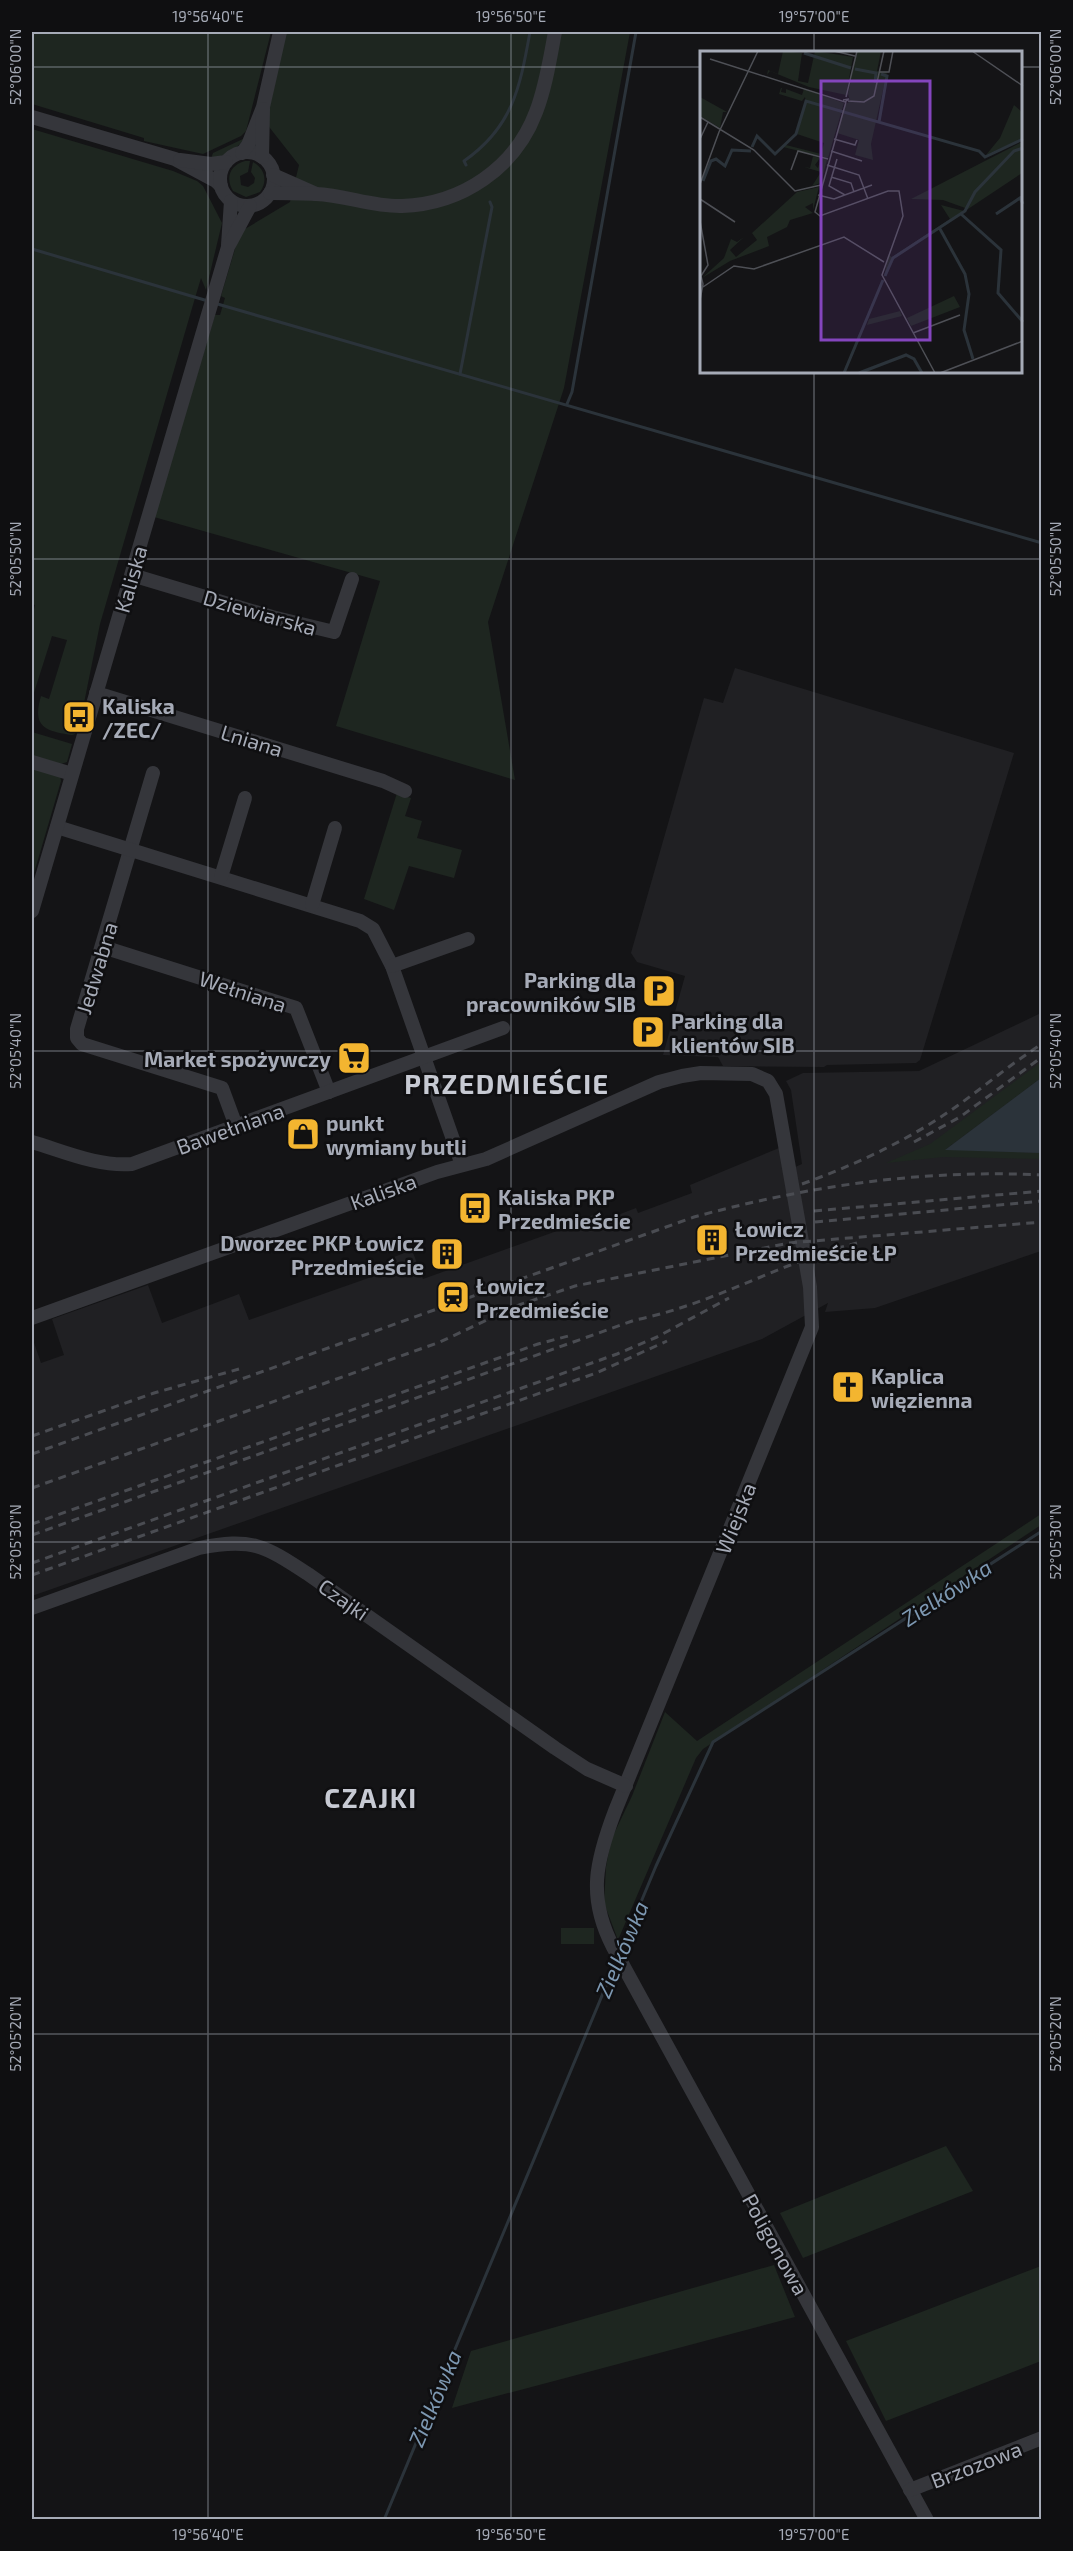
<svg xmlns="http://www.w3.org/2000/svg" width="1073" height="2551" font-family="'Exo 2',sans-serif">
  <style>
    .built { fill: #202023 }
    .green { fill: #1e2620 }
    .water { fill: #2b333a }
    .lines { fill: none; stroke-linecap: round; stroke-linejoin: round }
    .stream { stroke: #2b333a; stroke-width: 3 }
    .minor { stroke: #35363b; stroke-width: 14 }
    .rail { stroke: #4a4c52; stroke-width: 3; stroke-dasharray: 8 6; stroke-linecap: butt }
    .ticks { fill: none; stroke: #a6abb7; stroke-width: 1.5; stroke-opacity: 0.45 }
    .labels { text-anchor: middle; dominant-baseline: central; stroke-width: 5; stroke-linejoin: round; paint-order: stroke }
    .street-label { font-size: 21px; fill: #a6abb7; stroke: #0f0f11 }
    .poi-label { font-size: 21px; font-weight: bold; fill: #a6abb7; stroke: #0f0f11; text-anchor: start }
    .water-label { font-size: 22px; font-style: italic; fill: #7d98b2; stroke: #0f0f11 }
    .district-label { font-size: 27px; font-weight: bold; letter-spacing: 1.5px; fill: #c7cad3; stroke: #0f0f11 }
    .inset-river { fill: none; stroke: #2b333a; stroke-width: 3 }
    .inset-road { fill: none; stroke: #4e5056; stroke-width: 1.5 }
    .view { fill: #8445bd; fill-opacity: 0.15; stroke: #8445bd; stroke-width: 3 }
    .inset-edge { fill: none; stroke: #a6abb7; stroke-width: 3 }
    .neatline { fill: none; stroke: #a6abb7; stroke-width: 2 }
    .ticks-label { font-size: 15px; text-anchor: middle; fill: #a6abb7 }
  </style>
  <rect width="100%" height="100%" fill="#141416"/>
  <g class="built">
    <path d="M735,668L1014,753L920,1060L916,1063L827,1065L824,1067L723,1066L718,1057L663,1055L685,976L637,962L631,953L704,698L723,703Z"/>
    <path d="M1041,1013V1251L875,1308L825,1312L828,1303L762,1339L32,1596V1337L41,1363L64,1355L52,1319L148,1285L162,1323L239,1294L249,1320L397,1268L394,1257L412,1250L423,1279L582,1222V1219L599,1213L602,1221L636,1208L638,1213L692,1193L690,1185L779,1148L784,1172L802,1164L791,1090L786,1081L803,1073L919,1071Z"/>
  </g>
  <g class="green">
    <path d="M32,32H271L246,131L241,136L203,154L144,141V138L32,104Z"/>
    <path d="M286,32H630L564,388L488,622L515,780L336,726L380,581L154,517L215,315H220L225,298L221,296L240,232L290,202L299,165L266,123Z"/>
    <path d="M32,129L173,171L197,181L203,186L222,223L206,290L201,278L195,298L100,624L83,708L75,734L72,735C44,731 32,726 41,696L49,699L67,640L52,636L32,699V617L35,605L32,604Z"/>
    <path d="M245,138C237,149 225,156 211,159L213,153Z"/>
    <path d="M245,161H250L248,172L240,176L241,185L248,187L254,183L255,178L251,172L253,162C265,169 268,181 260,192L246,197L233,191C225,178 230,165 245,161Z"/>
    <path d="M32,732L72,744L67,762L61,764L32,756Z"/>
    <path d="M32,766L60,775L61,781L32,880Z"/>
    <path d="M397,793L411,798L405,816L422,821L417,838L462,850L454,878L409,866L394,910L364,899Z"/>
    <path d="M1041,1062V1078L946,1149L1041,1153V1159L943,1157L886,1163L930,1144Z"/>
    <path d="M1041,1514V1525L703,1749L696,1758L618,1940L604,1903L606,1867L611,1840L632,1796L665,1712L697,1741Z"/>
    <rect x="561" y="1928" width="33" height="16"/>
    <path d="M946,2146L973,2191L803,2258L780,2213Z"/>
    <path d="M774,2265L795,2317L452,2408L471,2351Z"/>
    <path d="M1041,2266V2361L886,2421L846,2341Z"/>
  </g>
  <path class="water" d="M1041,1078V1153L945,1150Z"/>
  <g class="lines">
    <g class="stream">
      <path d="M466,165L464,161C513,127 520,87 530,32"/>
      <path d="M32,249L208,301"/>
      <path d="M214,303L1042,543"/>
      <path d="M460,374L492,207L490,202"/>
      <path d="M567,404L572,392L636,32"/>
      <path d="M621,1950L656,1866L713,1742L1042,1531"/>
      <path d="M384,2520L616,1962"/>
    </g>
    <g class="minor">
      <path d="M32,117L175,159L216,181L221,186"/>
      <circle cx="247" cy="179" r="27"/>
      <path d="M242,153L248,145L263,107L280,32"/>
      <path d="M262,157L263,109"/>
      <path d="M180,160L211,164L226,162"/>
      <path d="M273,175L316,194"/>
      <path d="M270,193C285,193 301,193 316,194C345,195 373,207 402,206C462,204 515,168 536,112C546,86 550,58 555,32"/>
      <path d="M228,245L231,201"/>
      <path d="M132,575L272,617L334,632L352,579"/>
      <path d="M96,693L383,781L405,791"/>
      <path d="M32,762L72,774"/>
      <path d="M153,773L77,1029V1038L82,1044L222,1088L236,1126"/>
      <path d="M57,827L360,921L373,929L392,966L462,1165"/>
      <path d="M221,877L245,798"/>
      <path d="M312,905L335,828"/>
      <path d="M32,911L228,247L250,206"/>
      <path d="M103,947L296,1008L329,1092"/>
      <path d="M392,966L468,939"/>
      <path d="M32,1142C63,1151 98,1167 132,1164L503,1028"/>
      <path d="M32,1318L437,1172L486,1159L659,1082L682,1076L701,1073L752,1074L768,1081L776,1094L810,1287L812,1327L615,1811C596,1861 587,1897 613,1947L927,2520"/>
      <path d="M32,1608L199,1548C252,1537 265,1546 308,1574L555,1748L587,1769L626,1786"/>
      <path d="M910,2490L1042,2438"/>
    </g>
    <g class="rail">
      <path d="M914,1142L960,1117L1042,1057"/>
      <path d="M802,1184C857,1164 909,1140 957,1106C985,1086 1012,1063 1042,1044"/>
      <path d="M814,1211L1042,1191"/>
      <path d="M815,1222L1042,1201"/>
      <path d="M32,1436L154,1393L239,1369"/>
      <path d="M32,1454L694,1217C808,1186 923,1169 1042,1175"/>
      <path d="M32,1488L440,1342L519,1305L575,1286L789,1243L1042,1222"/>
      <path d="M32,1524L538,1344L572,1335"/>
      <path d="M32,1535L635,1320C714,1304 781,1262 857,1243"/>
      <path d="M32,1563L617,1354L657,1337L729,1298"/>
      <path d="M32,1575L596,1373L667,1341"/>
    </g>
  </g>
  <path class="ticks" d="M208,32V2520M511,32V2520M814,32V52M32,67H701M1020,67H1042M814,372V2520M32,559H1042M32,1051H1042M32,1542H1042M32,2034H1042"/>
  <defs>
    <g id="bus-square" transform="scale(1.725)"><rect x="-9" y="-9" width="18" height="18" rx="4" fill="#f3b530" stroke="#0f0f11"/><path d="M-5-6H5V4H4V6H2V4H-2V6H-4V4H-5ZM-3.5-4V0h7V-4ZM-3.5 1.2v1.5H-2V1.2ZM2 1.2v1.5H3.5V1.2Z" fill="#111"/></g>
    <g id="parking-square" transform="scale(1.725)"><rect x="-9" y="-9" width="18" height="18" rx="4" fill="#f3b530" stroke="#0f0f11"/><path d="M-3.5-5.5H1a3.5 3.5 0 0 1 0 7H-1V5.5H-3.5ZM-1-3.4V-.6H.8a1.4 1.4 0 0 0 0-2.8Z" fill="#111"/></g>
    <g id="supermarket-square" transform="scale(1.725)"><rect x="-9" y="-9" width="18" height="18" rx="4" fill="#f3b530" stroke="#0f0f11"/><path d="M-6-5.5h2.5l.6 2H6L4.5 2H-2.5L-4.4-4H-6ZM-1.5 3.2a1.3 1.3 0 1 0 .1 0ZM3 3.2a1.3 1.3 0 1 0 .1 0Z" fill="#111"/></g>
    <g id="shop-square" transform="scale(1.725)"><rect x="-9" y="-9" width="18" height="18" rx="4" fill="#f3b530" stroke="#0f0f11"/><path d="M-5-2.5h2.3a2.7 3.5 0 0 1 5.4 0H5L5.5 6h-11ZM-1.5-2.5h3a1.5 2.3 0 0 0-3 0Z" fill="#111"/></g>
    <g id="building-square" transform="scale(1.725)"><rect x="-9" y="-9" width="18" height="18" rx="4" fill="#f3b530" stroke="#0f0f11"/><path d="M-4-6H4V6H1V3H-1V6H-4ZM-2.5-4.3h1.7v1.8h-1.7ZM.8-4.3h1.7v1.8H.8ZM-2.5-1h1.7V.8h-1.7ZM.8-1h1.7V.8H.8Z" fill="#111"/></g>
    <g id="station-square" transform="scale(1.725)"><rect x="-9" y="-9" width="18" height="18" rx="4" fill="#f3b530" stroke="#0f0f11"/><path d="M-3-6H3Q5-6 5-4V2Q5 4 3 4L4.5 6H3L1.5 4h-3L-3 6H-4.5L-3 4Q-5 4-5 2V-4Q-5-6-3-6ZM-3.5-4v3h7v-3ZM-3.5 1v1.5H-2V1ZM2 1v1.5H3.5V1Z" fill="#111"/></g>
    <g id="church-square" transform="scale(1.725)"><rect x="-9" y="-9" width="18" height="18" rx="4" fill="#f3b530" stroke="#0f0f11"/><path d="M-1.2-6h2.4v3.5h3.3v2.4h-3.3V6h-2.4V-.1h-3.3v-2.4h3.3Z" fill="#111"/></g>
  </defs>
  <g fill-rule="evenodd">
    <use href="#bus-square" x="79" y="717"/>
    <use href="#parking-square" x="659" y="991"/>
    <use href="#parking-square" x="648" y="1032"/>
    <use href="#supermarket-square" x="354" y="1058"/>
    <use href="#shop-square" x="303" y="1134"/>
    <use href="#bus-square" x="475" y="1208"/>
    <use href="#building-square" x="712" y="1240"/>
    <use href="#building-square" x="447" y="1254"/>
    <use href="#station-square" x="453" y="1297"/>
    <use href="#church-square" x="848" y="1387"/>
  </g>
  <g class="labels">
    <g class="street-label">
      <text transform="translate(130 579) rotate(-74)">Kaliska</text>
      <text transform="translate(260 612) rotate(16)">Dziewiarska</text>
      <text transform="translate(252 740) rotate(17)">Lniana</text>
      <text transform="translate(96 968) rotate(-73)">Jedwabna</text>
      <text transform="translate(243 991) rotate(18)">Wełniana</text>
      <text transform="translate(230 1128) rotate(-20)">Bawełniana</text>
      <text transform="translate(383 1191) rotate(-20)">Kaliska</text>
      <text transform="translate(735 1518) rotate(-68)">Wiejska</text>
      <text transform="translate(344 1599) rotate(35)">Czajki</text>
      <text transform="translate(776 2244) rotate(61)">Poligonowa</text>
      <text transform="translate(976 2464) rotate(-21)">Brzozowa</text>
    </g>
    <g class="poi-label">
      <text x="102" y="705">Kaliska<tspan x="102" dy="24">/ZEC/</tspan></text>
      <text x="636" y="979" text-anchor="end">Parking dla<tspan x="636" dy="24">pracowników SIB</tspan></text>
      <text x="671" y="1020">Parking dla<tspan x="671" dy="24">klientów SIB</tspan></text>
      <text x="331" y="1058" text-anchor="end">Market spożywczy</text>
      <text x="326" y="1122">punkt<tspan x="326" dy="24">wymiany butli</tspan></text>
      <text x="498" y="1196">Kaliska PKP<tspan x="498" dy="24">Przedmieście</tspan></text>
      <text x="735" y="1228">Łowicz<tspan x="735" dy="24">Przedmieście ŁP</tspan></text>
      <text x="424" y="1242" text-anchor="end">Dworzec PKP Łowicz<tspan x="424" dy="24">Przedmieście</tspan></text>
      <text x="476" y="1285">Łowicz<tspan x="476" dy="24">Przedmieście</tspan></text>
      <text x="871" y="1375">Kaplica<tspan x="871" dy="24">więzienna</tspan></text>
    </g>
    <g class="water-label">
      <text transform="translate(946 1592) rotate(-33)">Zielkówka</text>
      <text transform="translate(621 1949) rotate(-67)">Zielkówka</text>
      <text transform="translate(434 2398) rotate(-67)">Zielkówka</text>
    </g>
    <g class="district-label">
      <text x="507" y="1083">PRZEDMIEŚCIE</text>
      <text x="371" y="1797">CZAJKI</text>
    </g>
  </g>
  <g transform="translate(700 51)">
    <rect width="322" height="322" fill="#141416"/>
    <path d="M83,0L102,2L98,30L108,32L115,0L153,6L146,44L109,36L70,20L67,24L68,19L78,23ZM157,0H181L177,20L187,21L171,93L173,109L155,104L159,89L137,82L145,54L150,50L148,43ZM81,37H82L81,41L86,42V38L102,44L104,38L144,52L128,107L83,96L86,94L121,103L124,92L97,83L106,51L105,46L102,50L79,43ZM0,46L27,61H23L20,77L0,65ZM314,54L322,61V88L286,104L300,87ZM322,91V122L268,158L243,149L211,148ZM113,105L120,107L115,114L118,117L121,107L127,109L121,132L112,135L121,121L104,116L110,117ZM119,136L113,159V152L105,156L113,162L90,169L87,176L67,186L69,195L30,210L2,227L24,207L31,188L37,191L44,186L30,199L36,206L57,189L52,182L97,141ZM241,154L264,160L192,207L184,227L188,204L192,206L250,168ZM254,245L260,256L211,275L207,267ZM200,260L202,265L167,274L169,268Z" fill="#1e2620"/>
    <path class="inset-river" d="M104,2L151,17M155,18L176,22L175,32M179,71L187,25L181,23M52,96L57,85L75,103L96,83L106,50L279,100L285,106L323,88M3,130L11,110L16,108L25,115L32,99L51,100M261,163L301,199L298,242L323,271M296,163L320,147L323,153M240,178L265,223L269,243L264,279L273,308M185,225L193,207L265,160L275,141L314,100L323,97M144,322L183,229M159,322L206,304L214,308L222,322"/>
    <path class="inset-road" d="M134,0L155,5M272,0L323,35M10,8L145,51L149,48L143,49M180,21H189L193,0M146,46L157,0M148,50L164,51L174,45L184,0M146,51L115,161L120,165L188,140H199L203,165L182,224L235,322M0,66L54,99L95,140L121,134M0,88L8,71M134,88L155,94L157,89M131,100L162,110M137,108L129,135L145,144M127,114L159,124L168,148M91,119L98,100L128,108M131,126L151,132L154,141M0,133L19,81L58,0M118,144L134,148L172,134M0,148L35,171M0,170L8,214L1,225L3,233L0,249M3,236L34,215L54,218L144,186L184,211M213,282L260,264M240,322L323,290"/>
    <path class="view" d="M121,30H230V289H121Z"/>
    <rect width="322" height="322" class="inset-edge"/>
  </g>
  <rect width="1073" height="2551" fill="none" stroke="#0f0f11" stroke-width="66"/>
  <rect x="33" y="33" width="1007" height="2485" class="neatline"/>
  <g class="ticks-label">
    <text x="208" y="22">19°56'40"E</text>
    <text x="511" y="22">19°56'50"E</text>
    <text x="814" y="22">19°57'00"E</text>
    <text transform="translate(16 67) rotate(-90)" y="5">52°06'00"N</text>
    <text transform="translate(1056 67) rotate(-90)" y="5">52°06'00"N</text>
    <text transform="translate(16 559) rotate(-90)" y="5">52°05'50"N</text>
    <text transform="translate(1056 559) rotate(-90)" y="5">52°05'50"N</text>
    <text transform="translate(16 1051) rotate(-90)" y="5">52°05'40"N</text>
    <text transform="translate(1056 1051) rotate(-90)" y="5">52°05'40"N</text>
    <text transform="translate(16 1542) rotate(-90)" y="5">52°05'30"N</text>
    <text transform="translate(1056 1542) rotate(-90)" y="5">52°05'30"N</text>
    <text transform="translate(16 2034) rotate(-90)" y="5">52°05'20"N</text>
    <text transform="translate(1056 2034) rotate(-90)" y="5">52°05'20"N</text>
    <text x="208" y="2540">19°56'40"E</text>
    <text x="511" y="2540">19°56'50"E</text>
    <text x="814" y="2540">19°57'00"E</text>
  </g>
</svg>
